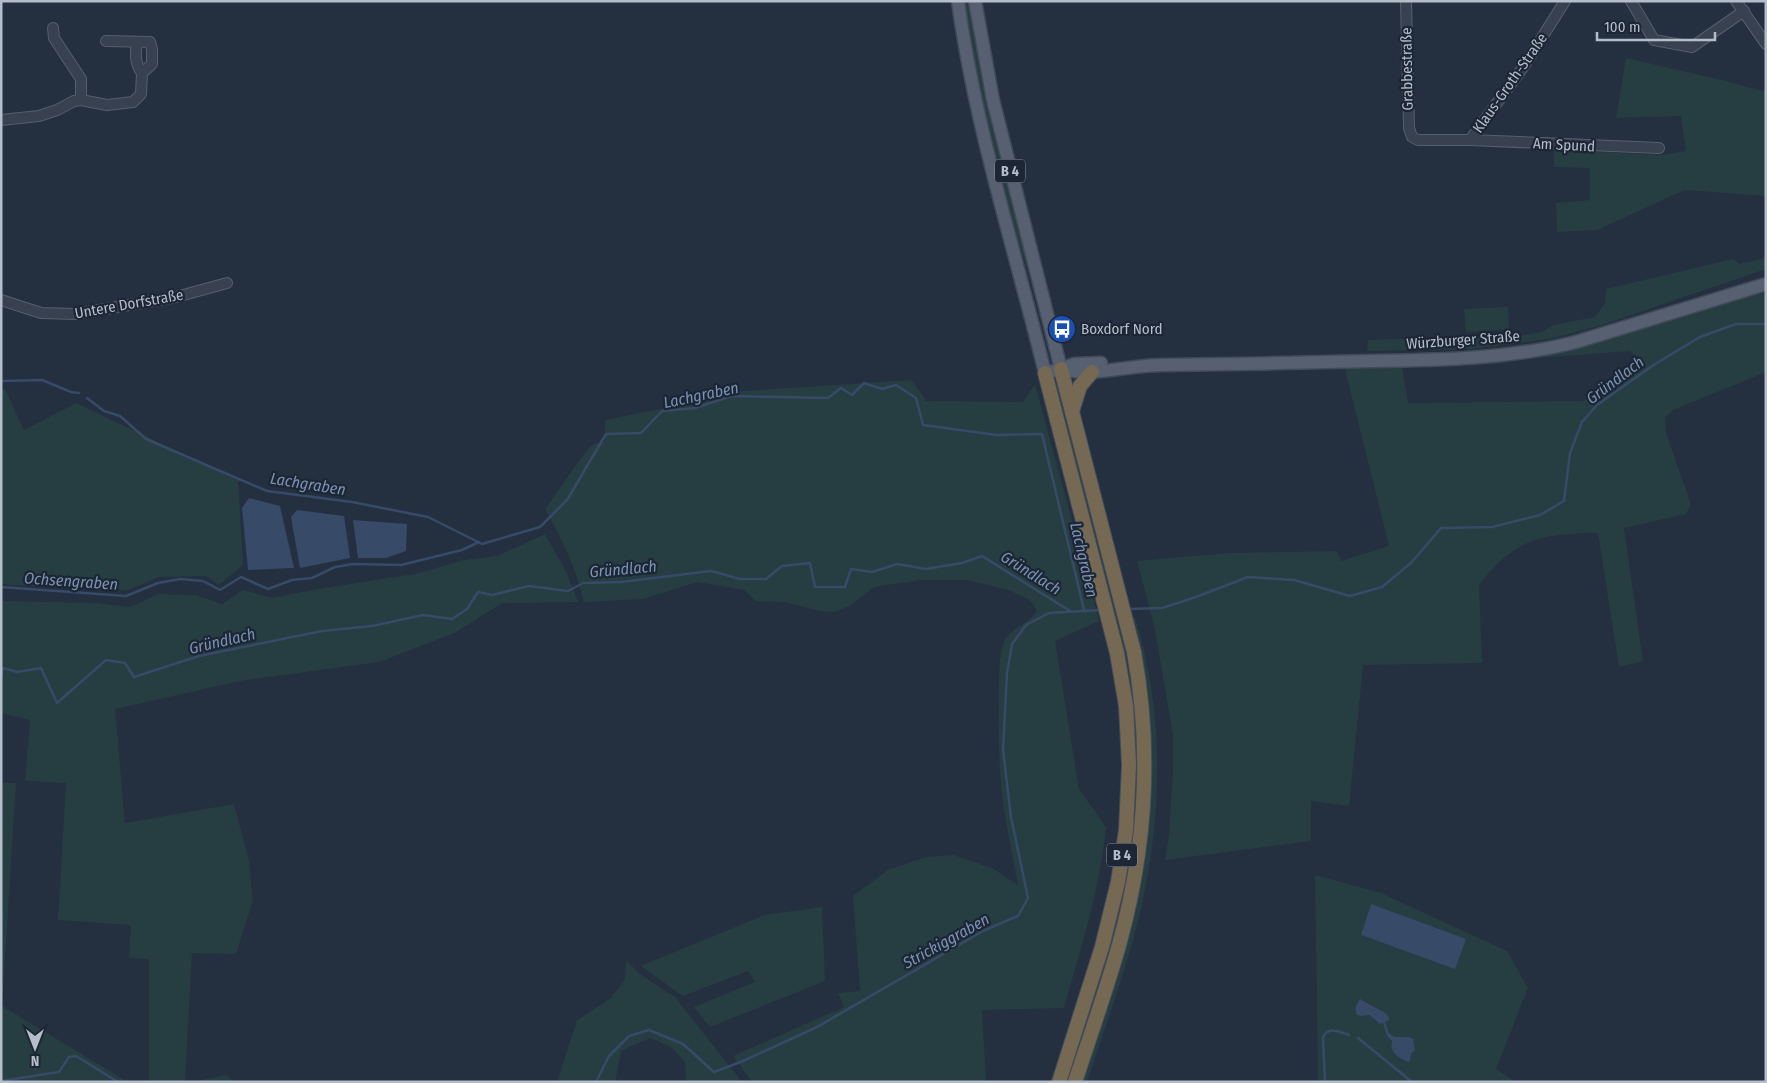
<svg xmlns="http://www.w3.org/2000/svg" width="1767" height="1083" font-family="'Fira Sans Condensed',sans-serif">
  <style>
    .green { fill: #263e41; fill-rule: evenodd }
    .water { fill: #374a68 }
    .lines { fill: none; stroke-linecap: round; stroke-linejoin: round }
    .stream { stroke: #374a68; stroke-width: 2.5 }
    .minor-casing { stroke: #565f6d; stroke-width: 12 }
    .major-casing { stroke: #414a59; stroke-width: 15 }
    .highway-casing { stroke: #434c5a; stroke-width: 16 }
    .minor { stroke: #384150; stroke-width: 10 }
    .major { stroke: #566070; stroke-width: 12 }
    .highway { stroke: #766954; stroke-width: 14 }
    .labels { text-anchor: middle; dominant-baseline: central; stroke-width: 4.5; stroke-linejoin: round; paint-order: stroke }
    .shield { fill: #1d2635; stroke: #87909d; stroke-width: 1 }
    .shield-label { font-size: 14px; font-weight: bold; fill: #b4bdca }
    .street-label { font-size: 15px; fill: #b4bdca; stroke: #1d2635 }
    .poi-label { font-size: 15px; fill: #b4bdca; stroke: #1d2635; text-anchor: start }
    .water-label { font-size: 16px; font-style: italic; fill: #7b92b3; stroke: #1d2635 }
  </style>
  <rect width="100%" height="100%" fill="#242f40"/>
  <g class="green">
    <path d="M963,1H971L1052,352L1049,353L1030,278L1009,213L994,157L975,70Z"/>
    <path d="M1626,58L1722,80L1766,92V196L1685,190L1597,230L1557,232L1556,203L1590,200V168L1554,167V150L1663,155L1686,151L1681,116L1616,118Z"/>
    <path d="M1766,258V269L1602,325L1550,339L1472,349L1367,351L1368,340L1502,336L1513,337L1542,332L1553,325L1595,317L1605,303L1606,289L1733,259L1739,264Z"/>
    <path d="M1766,293V372L1673,410L1665,418L1666,433L1691,504L1686,514L1624,528L1643,661L1619,667L1598,533C1541,534 1515,538 1479,585L1482,663L1363,665L1349,806L1311,801V841L1165,860L1169,835L1173,766V735L1154,625L1137,561L1228,553L1337,551L1341,561L1389,546L1345,369L1402,367L1408,403L1583,401C1601,386 1625,377 1636,356L1630,351L1537,358L1738,298Z"/>
    <path d="M1508,307L1509,329L1466,332L1464,309Z"/>
    <path d="M1057,377L1133,666L1141,779L1127,897L1070,1082H1064L1096,983L1134,759L1055,383Z"/>
    <path d="M912,380L926,401L1023,402L1035,384L1099,621L1055,641L1079,789L1106,827C1100,889 1081,948 1064,1008L982,1010L986,1082H752L733,1056L844,1007L838,993L860,991L853,896L888,870L925,857L954,855L992,868L1018,885C1012,852 1004,818 1001,784C998,752 999,721 999,689C999,676 999,651 1005,640C1013,626 1030,624 1037,610L1031,601L1009,590L967,580H919L874,587L850,606L834,612L820,611L785,602L755,601L745,590L697,582L643,599L584,602C576,569 562,538 545,509L584,454L593,444L605,441V420L724,396L729,392Z"/>
    <path d="M5,389L24,430L76,403L238,480L243,565L219,585L206,576L159,577L129,590L8,585L1,583V390Z"/>
    <path d="M545,534L567,573L578,602L502,603L455,633L379,662L240,681L115,709L125,823L234,804L249,861L253,900L236,954L192,953L185,1082H149V959L129,958L131,925L58,920L66,783L25,781L30,720L1,713V600L3,601L94,603L130,607L158,594L196,595L222,604L243,590L272,598L318,589L415,574L464,560L497,556Z"/>
    <path d="M1135,618C1167,719 1162,828 1136,930C1122,981 1104,1031 1087,1082H1079L1147,834L1131,619Z"/>
    <path d="M1,783H16L2,1006L128,1082H1Z"/>
    <path d="M1315,875L1381,893L1507,951L1528,988L1496,1069L1516,1082H1318ZM1371,904L1455,968L1361,935ZM1363,1000L1381,1010L1387,1021L1376,1022L1369,1015ZM1390,1033L1395,1037H1409L1408,1062C1390,1055 1394,1049 1390,1033Z"/>
    <path d="M822,907L825,981L710,1027L694,1007L755,982L748,971L683,996L641,966L764,915Z"/>
    <path d="M626,960L641,975L675,997L742,1082H686L685,1062L671,1047L650,1038L621,1051L615,1082H557L577,1020L611,998L625,979Z"/>
    <path d="M227,1075L234,1082H192Z"/>
  </g>
  <g class="water">
    <path d="M249,498L280,506L294,568L248,570L242,508Z"/>
    <path d="M297,510L344,516L350,558L300,568L291,517Z"/>
    <path d="M353,520L407,524L406,551L386,558H358Z"/>
    <path d="M1371,904L1466,939L1455,969L1361,935Z"/>
    <path d="M1360,999L1384,1012L1389,1017V1020L1380,1024L1369,1015L1361,1016L1357,1015C1354,1008 1356,1005 1360,999Z"/>
    <path d="M1387,1032L1395,1037H1409L1413,1039L1415,1050L1411,1054L1410,1061L1408,1062C1399,1058 1389,1053 1392,1041L1386,1034Z"/>
  </g>
  <g class="lines">
    <g class="stream">
      <path d="M1766,1V2"/>
      <path d="M1,381L42,380L71,392L79,393"/>
      <path d="M87,398L104,411L120,416L146,439L267,491L352,502L428,517L482,544L540,527L567,500L606,434L641,433L662,411L695,408L732,396L828,398L841,388L852,395L864,383L882,389L896,385L916,398L923,425L997,435L1042,434L1084,610"/>
      <path d="M1,587L126,596L158,583L180,579L203,581L220,590L241,577L268,589L292,580L312,578L335,567L353,564L401,565L462,550L479,542"/>
      <path d="M1128,609L1162,608L1196,597L1248,577L1294,580L1350,596L1382,587L1411,563L1441,528L1492,527L1540,515L1564,501L1570,453L1582,422L1597,405L1652,366L1700,337L1736,324H1766"/>
      <path d="M1,677L3,668L17,672L41,668L57,703L106,660L125,663L134,677L199,656L322,631L372,626L423,615L452,619L467,609L478,592L492,595L529,586L568,591L583,583L621,582L711,571L740,579H766L782,566L810,563L815,587H845L851,569L872,572L897,564L926,569L962,563L982,556L1070,611"/>
      <path d="M1384,1022L1387,1032"/>
      <path d="M1358,1038L1412,1082"/>
      <path d="M1,1081L59,1072L69,1057L76,1056L118,1082"/>
      <path d="M596,1082L609,1056L629,1036L649,1030L683,1044L714,1072L743,1061L817,1027L983,931L1018,916L1028,898L1011,817L1003,750L1007,673L1012,644L1026,625L1049,613L1102,610"/>
      <path d="M1325,1082L1323,1038C1327,1025 1340,1032 1349,1035"/>
    </g>
    <g class="minor-casing">
      <g id="minor">
        <path d="M1406,1L1409,128L1412,137L1418,140H1470L1524,66L1565,1"/>
        <path d="M1631,1L1654,40L1692,47L1744,11"/>
        <path d="M1736,1L1766,44"/>
        <path d="M53,28L54,38L81,79V100"/>
        <path d="M137,42C135,54 135,64 142,73"/>
        <path d="M1,120L39,116L57,110L74,101L81,100L107,105L133,102L141,94L142,73L152,64V49L150,42L106,41"/>
        <path d="M1470,140L1659,148"/>
        <path d="M1,300L41,313L76,314L176,297L227,283"/>
      </g>
    </g>
    <g class="major-casing">
      <g id="major">
        <path d="M958,1C975,127 1015,250 1045,373L1061,369L1074,364L1101,363"/>
        <path d="M975,1L993,100L1061,369"/>
        <path d="M1061,369C1094,377 1129,365 1163,365C1233,364 1302,363 1372,361C1441,360 1509,359 1576,342L1766,284"/>
      </g>
    </g>
    <g class="highway-casing">
      <g id="highway">
        <path d="M1061,369L1134,652C1152,750 1146,848 1119,945C1106,991 1090,1036 1075,1082"/>
        <path d="M1045,373L1117,653L1126,706L1129,765L1126,830L1118,882L1102,947L1059,1082"/>
        <path d="M1072,411L1080,386L1092,372"/>
      </g>
    </g>
    <use href="#minor" class="minor"/>
    <use href="#major" class="major"/>
    <use href="#highway" class="highway"/>
  </g>
  <defs>
    <g id="bus-disc" transform="scale(1.4375)"><circle r="9.5" fill="#1a4fb4" stroke="#1d2635"/><path d="M-5-6H5V4H4V6H2V4H-2V6H-4V4H-5ZM-3.5-4V0h7V-4ZM-3.5 1.2v1.5H-2V1.2ZM2 1.2v1.5H3.5V1.2Z" fill="#fff"/></g>
  </defs>
  <g fill-rule="evenodd">
    <use href="#bus-disc" x="1062" y="329"/>
  </g>
  <g class="labels">
    <g class="shield">
      <rect x="995" y="159.5" width="30" height="23" rx="4"/>
      <rect x="1107" y="843.5" width="30" height="23" rx="4"/>
    </g>
    <g class="shield-label">
      <text x="1010" y="171">B 4</text>
      <text x="1122" y="855">B 4</text>
    </g>
    <g class="street-label">
      <text transform="translate(1407 69) rotate(-91)">Grabbestraße</text>
      <text transform="translate(1510 83) rotate(-55)">Klaus-Groth-Straße</text>
      <text transform="translate(1564 145) rotate(3)">Am Spund</text>
      <text transform="translate(129 304) rotate(-10)">Untere Dorfstraße</text>
      <text transform="translate(1463 340) rotate(-4)">Würzburger Straße</text>
    </g>
    <g class="poi-label">
      <text x="1081" y="329">Boxdorf Nord</text>
    </g>
    <g class="water-label">
      <text transform="translate(1615 380) rotate(-37)">Gründlach</text>
      <text transform="translate(701 395) rotate(-12)">Lachgraben</text>
      <text transform="translate(308 484) rotate(9)">Lachgraben</text>
      <text transform="translate(1084 560) rotate(77)">Lachgraben</text>
      <text transform="translate(623 569) rotate(-5)">Gründlach</text>
      <text transform="translate(1031 573) rotate(32)">Gründlach</text>
      <text transform="translate(71 581) rotate(4)">Ochsengraben</text>
      <text transform="translate(222 641) rotate(-13)">Gründlach</text>
      <text transform="translate(946 941) rotate(-29)">Strickiggraben</text>
    </g>
  </g>
  <rect width="1767" height="1083" fill="none" stroke="#b4bdca" stroke-width="5"/>
  <g transform="translate(35 1048) rotate(180)" stroke="#1d2635" stroke-width="4" paint-order="stroke">
  <path d="M0-4L9 19L0 12L-9 19Z" fill="#b4bdca"/>
  <text y="-8" font-size="14" font-weight="bold" text-anchor="middle" fill="#b4bdca">N</text>
  </g>
  <path d="M1597 32v8h118v-8" fill="none" stroke="#b4bdca" stroke-width="2.5"/>
  <text x="1604" y="32" font-size="15" fill="#b4bdca" stroke="#1d2635" stroke-width="4" paint-order="stroke">100 m</text>
</svg>
